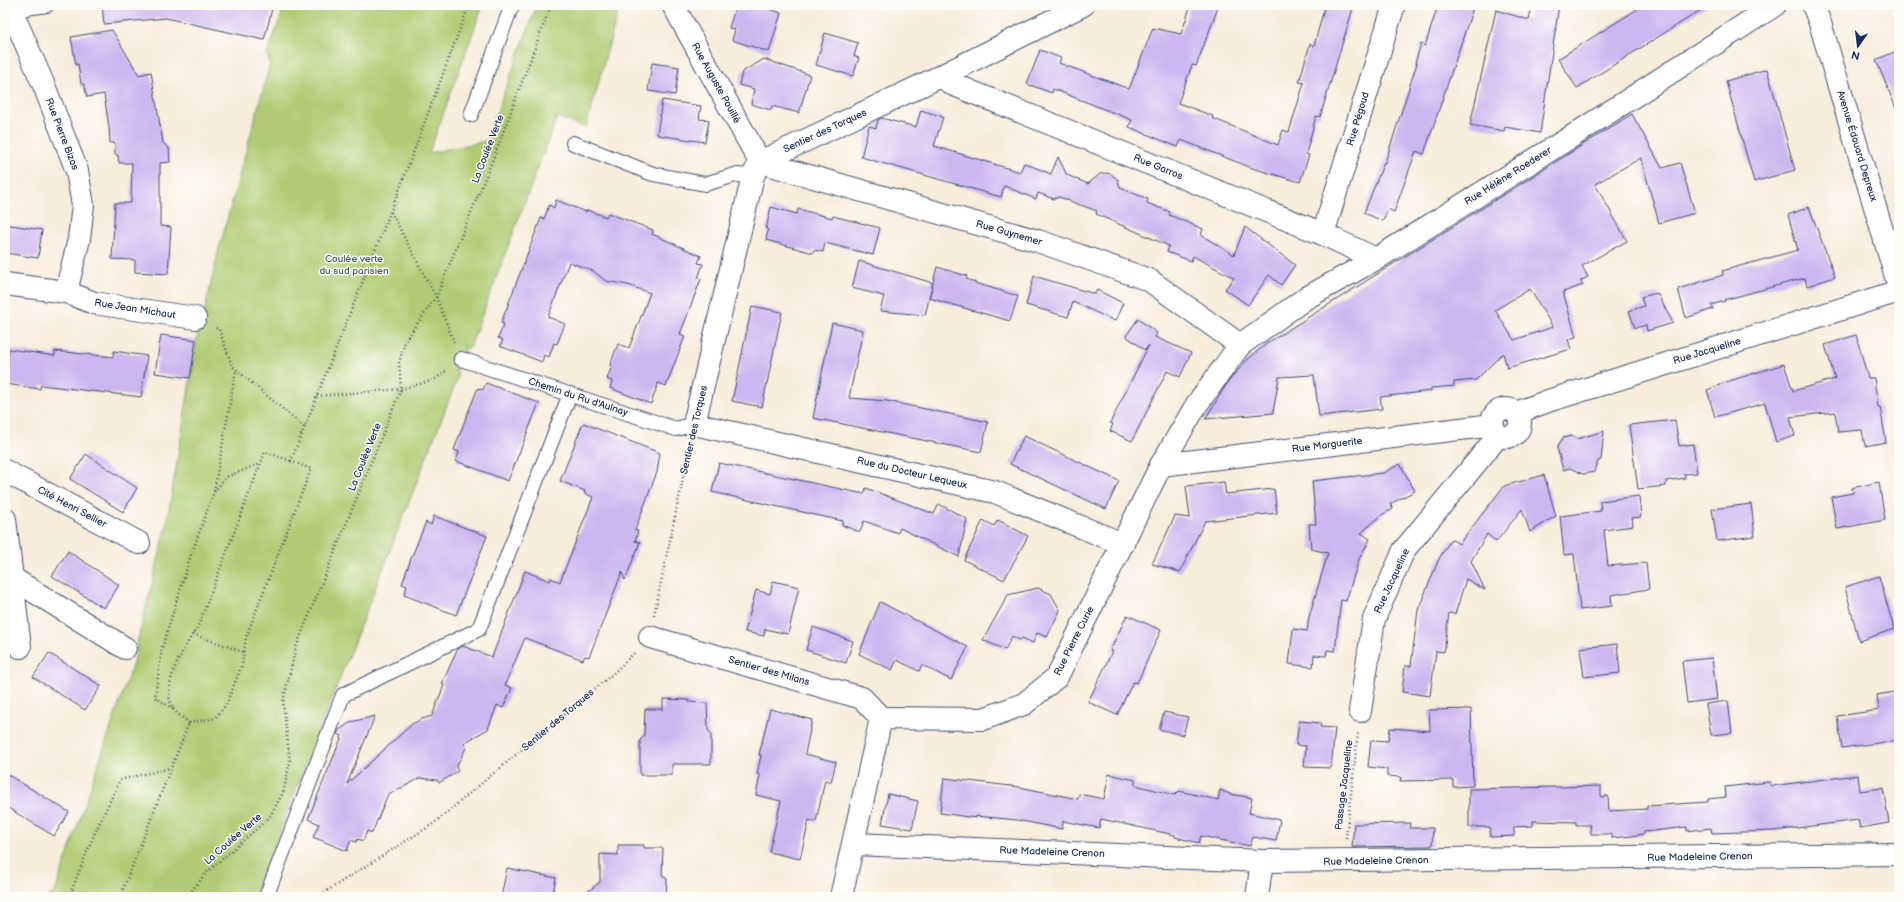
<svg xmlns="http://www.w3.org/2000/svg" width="1904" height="902" font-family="'Balsamiq Sans',sans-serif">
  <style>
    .park { fill: #b0cd74; stroke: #667e69 }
    .building { fill: #cdb7f1; fill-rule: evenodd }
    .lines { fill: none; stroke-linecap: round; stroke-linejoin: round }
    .lane-casing { stroke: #3c4b71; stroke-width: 16 }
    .street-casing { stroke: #3c4b71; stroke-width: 24 }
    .secondary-casing { stroke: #3c4b71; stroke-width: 24 }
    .path { stroke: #3c4b71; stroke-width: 2.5; stroke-dasharray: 1 3; stroke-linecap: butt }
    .lane { stroke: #fff; stroke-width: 14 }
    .street { stroke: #fff; stroke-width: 22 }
    .secondary { stroke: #fff; stroke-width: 22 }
    .labels { text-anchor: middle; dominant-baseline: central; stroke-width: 3; stroke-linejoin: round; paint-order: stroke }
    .street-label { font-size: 10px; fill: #1b2f5e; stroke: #fdfcf7 }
    .park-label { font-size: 10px; fill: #485e65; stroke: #fdfcf7 }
  </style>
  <rect width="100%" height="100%" fill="#fdfcf7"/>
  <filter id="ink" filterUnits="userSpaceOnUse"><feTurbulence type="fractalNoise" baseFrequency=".025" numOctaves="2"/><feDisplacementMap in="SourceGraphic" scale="8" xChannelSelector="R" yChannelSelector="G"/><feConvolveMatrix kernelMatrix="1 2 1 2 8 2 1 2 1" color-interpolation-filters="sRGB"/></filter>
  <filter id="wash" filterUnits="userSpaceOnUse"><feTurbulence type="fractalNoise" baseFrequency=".012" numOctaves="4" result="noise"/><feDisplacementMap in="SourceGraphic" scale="16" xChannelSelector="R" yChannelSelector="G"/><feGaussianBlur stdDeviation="0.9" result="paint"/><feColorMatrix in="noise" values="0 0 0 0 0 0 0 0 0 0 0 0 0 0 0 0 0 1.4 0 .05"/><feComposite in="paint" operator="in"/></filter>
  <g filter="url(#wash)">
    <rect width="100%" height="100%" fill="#f8ecda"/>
    <path class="park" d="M285,5H483L429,153L486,141L537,5H620L586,128L557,117L470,347L466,349L463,345L467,358L464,365L456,369L458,377L254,897H49L50,894L54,895L138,648L136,647L166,529L198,332L202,322L219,249L270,64L267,55Z"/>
    <g id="blocks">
      <g class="building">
        <path d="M102,5H273L264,40L166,18L104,24Z"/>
        <path d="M736,5H768L767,8L781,13L769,52L732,40L735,30L729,28Z"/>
        <path d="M1191,5H1219L1196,66L1192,65L1178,103L1213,116L1212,118L1278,145L1283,130L1289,132L1304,83L1299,82L1310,44L1314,46L1325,5H1354L1320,117L1316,116L1306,154L1309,155L1300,182L1252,168L1181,140L1178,147L1129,127L1132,120L1053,89L1052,93L1027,84L1040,50L1061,58L1059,63L1129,89L1153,28L1181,34Z"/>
        <path d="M1438,5H1474L1424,154L1416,151L1394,212L1388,209L1383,221L1364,213L1384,162L1385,163L1417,63H1415L1421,44L1425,46Z"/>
        <path d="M1532,5H1559L1540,133L1505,127L1504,131L1470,125L1496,10L1529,20Z"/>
        <path d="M1644,5H1709L1577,88L1558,59Z"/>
        <path d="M112,30L139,75L151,72L163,143L169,148L170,162L160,163V226L171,227L168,274L135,272V260L112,259L115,203H131L132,163H119L118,155H115V143H110L109,127L104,94L87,97L84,84H81L78,64L76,65L71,37Z"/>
        <path d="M825,33L858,43L854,56L859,58L853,76L816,65Z"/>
        <path d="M1899,50V113H1898L1876,60Z"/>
        <path d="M764,59L810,75L799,113L772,106L771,110L751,104L754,89L739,85L742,72Z"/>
        <path d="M652,63L679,67L675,95L648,91Z"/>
        <path d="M1767,69L1795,170L1754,182L1726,81Z"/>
        <path d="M662,100L701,106L699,119L709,120L705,142L657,135Z"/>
        <path d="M921,110L943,117L934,146L1020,172L1024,163L1051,174L1058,157L1067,175L1088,184L1100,174L1106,173L1111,174L1118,180L1120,188L1148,199L1147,203L1170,212L1169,215L1203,229L1201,235L1234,255L1245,227L1295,265L1281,285L1269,275L1248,305L1225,289L1234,278L1193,256L1191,261L1167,252L1169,246L1096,214L1097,211L1059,197L1054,199L1038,193L1036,199L1004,186L1001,197L861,157L869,126L876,128L878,120L881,118L916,127Z"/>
        <path d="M1632,114L1662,168L1680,163L1695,213L1659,223L1641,158L1595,184L1627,241L1582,266L1588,277L1580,281L1583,285L1563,292L1576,337L1568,339L1571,349L1507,368L1503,353L1476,380L1454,382V386L1431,388V391L1380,397L1382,409L1319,416L1314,375L1279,377L1273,413L1205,419L1228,382L1248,359L1269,342ZM1530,289L1553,327L1514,340L1495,310Z"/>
        <path d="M556,200L586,212L587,210L606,217L608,213L653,230L652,234L701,256L698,263L703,264L698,278L701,279L680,334L685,336L666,386L658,383L651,404L610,388L612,381L607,379L612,366L610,365L618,344L629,348L650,293L628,285L606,281L593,271L569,262L548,317L565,324L557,344L554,343L549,357L544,355L542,362L500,346L503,340L498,338L504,324L501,323L514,289L541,218L544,219L549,205L554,208Z"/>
        <path d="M771,207L797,214L798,209L832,218L833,216L880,228L873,255L825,243L823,252L814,250L813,253L766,240L768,230L766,229Z"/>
        <path d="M1809,207L1835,277L1807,286L1805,278L1724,300L1725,301L1711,305L1713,309L1686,318L1678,289L1723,275L1722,271L1798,250L1788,215Z"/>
        <path d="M5,224L42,230L38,258L5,253Z"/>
        <path d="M859,261L933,283L925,315L880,311L884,296L852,288Z"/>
        <path d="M937,267L967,276L966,279L975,282V283L1018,296L1010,321L929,298Z"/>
        <path d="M1034,276L1095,294L1097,290L1123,303L1115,321L1073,302L1068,317L1026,305Z"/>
        <path d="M1657,293L1673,323L1647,331L1646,325L1635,328L1629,311L1644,306L1641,297Z"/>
        <path d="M752,306L782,312L762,407L732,401Z"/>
        <path d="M1138,319L1157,333L1155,337L1191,353L1180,377L1167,371L1132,441L1110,431L1113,424L1110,423L1149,345L1145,350L1126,336Z"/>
        <path d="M832,323L863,330L849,398L887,401L988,422L981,452L813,418Z"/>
        <path d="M161,335L196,340L190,378L155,373Z"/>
        <path d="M1856,335L1868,378H1874L1878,407H1880L1886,442L1865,446L1862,430L1838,432L1835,412L1790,417L1795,436L1776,442L1765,403L1715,417L1707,390L1720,385V384L1784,364L1793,391L1835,379L1825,345Z"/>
        <path d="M9,349L55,356V351L113,357L114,351L147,356L141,397L41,385L40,389L5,384Z"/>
        <path d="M486,383L539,403L508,481L456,461L459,452L454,450L467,415L478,388L483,390Z"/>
        <path d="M1675,420L1679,446L1693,444L1697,473L1684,474L1685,478L1666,481V486L1638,489L1629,425Z"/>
        <path d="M583,423L660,453L657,472L635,530L638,531L635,541L640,542L625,580L622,572L589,657L585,656L583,660L525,638L505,685L512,688L503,708L497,705L488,729L464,743L466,748L456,767L458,771L439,783L437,780L420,778L400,789L388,794L372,833L367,831L363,841L358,839L356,842L351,840L347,851L313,837L319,824L308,819L342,736L337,734L339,730L351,722L375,716L347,784L412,724L422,719L432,716L444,685L442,684L458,648L463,646L492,657L525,571L550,581L551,578L560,582L593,497L584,493L585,491L560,481Z"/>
        <path d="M1604,431L1601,460L1598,461L1595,472L1583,474L1570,468L1563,470L1557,447L1563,438L1571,436L1577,439Z"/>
        <path d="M1024,436L1119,481L1106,509L1010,464Z"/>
        <path d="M86,454L137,488L123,512L70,479Z"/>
        <path d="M719,463L864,494L866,488L934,514L939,504L967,519L959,557L900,528L898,533L864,521L860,532L842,525L843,521L712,492Z"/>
        <path d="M1400,464L1415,491L1390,504L1393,509L1383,514L1361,533L1370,539L1359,559L1346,601L1341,600L1335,651L1327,650L1326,656L1314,655L1313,667L1289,664L1293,629L1307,631L1309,617L1328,553L1311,549L1309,524H1316L1312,481L1383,473Z"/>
        <path d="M1544,475L1556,516L1530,532L1522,509L1496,542L1487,534L1471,561L1485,590L1466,579L1455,614L1449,613L1444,652L1436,651L1430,696L1402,692L1405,666H1411L1418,610L1439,559L1451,539L1459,544L1504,486Z"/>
        <path d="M1224,482L1226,494L1274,489L1277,513L1205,521L1180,572L1152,564L1175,516L1190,518L1186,486Z"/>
        <path d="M1879,482L1885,520L1837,529L1831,497L1853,493L1852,488Z"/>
        <path d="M1639,496L1641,517L1632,518L1633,526L1604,530L1608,566L1646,563L1649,589L1611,595L1612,606L1580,610L1574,554L1564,555L1560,516L1601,511L1600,501Z"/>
        <path d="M1751,504L1755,536L1717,541L1712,509Z"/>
        <path d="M434,516L487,536L456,615L404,595L407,586L402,584L412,556L426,522L431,525Z"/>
        <path d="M983,520L994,526L998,520L1028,536L1004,580L964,560Z"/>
        <path d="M68,551L119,585L104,608L52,576Z"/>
        <path d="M1879,576L1894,629L1859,641L1845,587Z"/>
        <path d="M773,581L799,587L788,634L765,629L764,636L745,632L756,590L770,594Z"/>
        <path d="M1038,588L1051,594L1060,610L1047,637L1037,633L1033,643L1022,638L1020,640L1012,636L1005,650L983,640L1008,595Z"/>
        <path d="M880,602L968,647L951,680L922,665L919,671L897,660L892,670L859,654Z"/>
        <path d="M1127,615L1161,630L1137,683L1133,682L1117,715L1088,702L1112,652L1110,651Z"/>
        <path d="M813,627L853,641L846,663L806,650Z"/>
        <path d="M1617,644L1620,673L1584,677L1580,648Z"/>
        <path d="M49,653L101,686L85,710L33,677Z"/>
        <path d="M1712,658L1717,699L1687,703L1682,661Z"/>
        <path d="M1895,692L1899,720V740L1842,748L1837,716L1879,710L1877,695Z"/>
        <path d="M663,699L689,700V702L707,703L708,730L711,734V764H672V775H640V740L644,736L645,709H663Z"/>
        <path d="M1728,701L1732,733L1711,735L1706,704Z"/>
        <path d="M770,709L812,720L805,754L836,762L831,782L825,780L816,822L809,820L800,859L769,852L781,801L756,795L760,775L757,774L761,755H759Z"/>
        <path d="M1471,709L1473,786L1453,787V780L1400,781L1401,777L1387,776V769L1368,767L1371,740L1388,741L1390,728L1430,731L1429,710Z"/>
        <path d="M1164,712L1188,717L1183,735L1159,729Z"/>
        <path d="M1299,721L1321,723L1320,727L1335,728L1331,768L1304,767L1306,746L1296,745Z"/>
        <path d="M5,773L69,812L54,836L5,806Z"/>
        <path d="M1109,774L1135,780V785L1175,795L1179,791L1218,800L1220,790L1230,794L1252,798L1249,813L1280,820L1276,841L1253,837L1250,846L1201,836L1199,843L1175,837V835L1101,819L1099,828L1063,821L1062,829L1017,820L976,816V818L940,813L944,778L1019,787L1078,799L1079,794L1104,799Z"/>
        <path d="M1858,775L1860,791L1883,788L1889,823L1860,828L1858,820L1774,831L1712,833L1711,828L1687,831V827L1644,832V834L1632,836L1611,838V834H1591L1590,825H1576V822L1533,821V826L1514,827V836L1490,837V827H1469V789L1601,786V797L1608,796L1609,811L1647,809V806L1708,802V799L1726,797L1725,787L1770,782L1771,786Z"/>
        <path d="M888,794L918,801L912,829L882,824Z"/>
        <path d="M1410,823L1409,828H1433L1432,846L1352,847L1354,824Z"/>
        <path d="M618,845H644V848H663L662,875L667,879L666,897H581L600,882V854L618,855Z"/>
        <path d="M507,868L556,878L552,897H501Z"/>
      </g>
    </g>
  </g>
  <g filter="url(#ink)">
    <use href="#blocks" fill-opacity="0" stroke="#3c4b71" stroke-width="1"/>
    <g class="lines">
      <g class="lane-casing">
        <g id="lane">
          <path d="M12,10L47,5"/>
          <path d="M471,115L512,5"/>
          <path d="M573,143L653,174L705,184L735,175L753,176"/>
          <path d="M461,359L676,429L694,424"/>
          <path d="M266,897L343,695L479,629L570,394"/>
        </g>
      </g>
      <g class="street-casing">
        <g id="street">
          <path d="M9,5L45,88L77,171L83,205L79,239L66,292"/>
          <path d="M673,5L760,162"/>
          <path d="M1083,5L941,76L760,162L753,176L694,424L995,492L1123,544"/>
          <path d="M941,76L952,84L1323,234L1376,259"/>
          <path d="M760,162L1038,241L1149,280L1240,345"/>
          <path d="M1323,234L1394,5"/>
          <path d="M5,284L66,292L94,303L195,318"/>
          <circle cx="1506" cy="423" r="14"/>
          <path d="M1516,413L1548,401L1899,291"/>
          <path d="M1161,465L1493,425"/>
          <path d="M5,471L139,543"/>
          <path d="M5,519L20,647"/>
          <path d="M12,578L125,648"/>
          <path d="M650,637L862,698L881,718"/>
          <path d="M1360,711L1374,619L1404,550L1499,435"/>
          <path d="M853,844L1262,861L1899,854"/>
          <path d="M841,897L881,718L983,719L1024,704L1057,677L1161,465L1197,404L1240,345L1306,298L1376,259L1574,135L1775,5"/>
          <path d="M1257,897L1262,861"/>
        </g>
      </g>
      <g class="secondary-casing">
        <path id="secondary" d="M1813,5L1820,23L1899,287"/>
      </g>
      <g class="path">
        <path d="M391,212L436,297L454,342"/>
        <path d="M216,328L219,329L232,366L304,427"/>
        <path d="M317,396L401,389L434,380L446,371"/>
        <path d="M214,491L236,370"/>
        <path d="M654,615L690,446"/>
        <path d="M193,634L243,652"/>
        <path d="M173,709L155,697L162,648L191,555L214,492L226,477L259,464"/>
        <path d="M189,723L215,718L226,705L242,665L246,637L311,469L291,461L396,198L469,5"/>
        <path d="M189,723C184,718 176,714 173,708C159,684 187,644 199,624L265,452L291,461"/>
        <path d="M1346,838L1358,733"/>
        <path d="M69,897L93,837L120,780L170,768"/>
        <path d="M120,897L189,723"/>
        <path d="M187,897L206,873L269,818L283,793L290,762L283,702L296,647L401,389L399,363L405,341L436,297L493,159L551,5"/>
        <path d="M317,897L433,824L615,672L634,653"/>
      </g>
      <use href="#lane" class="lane"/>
      <use href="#street" class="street"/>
      <use href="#secondary" class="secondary"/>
    </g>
  </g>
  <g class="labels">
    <g class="street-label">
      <text transform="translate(716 83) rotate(61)">Rue Auguste Pouillé</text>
      <text transform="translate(1358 119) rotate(-73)">Rue Pégoud</text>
      <text transform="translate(825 131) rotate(-25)">Sentier des Torques</text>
      <text transform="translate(62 134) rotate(69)">Rue Pierre Bizos</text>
      <text transform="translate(1857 146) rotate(73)">Avenue Édouard Depreux</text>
      <text transform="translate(488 149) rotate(-69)">La Coulée Verte</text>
      <text transform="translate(1158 167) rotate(22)">Rue Garros</text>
      <text transform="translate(1508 176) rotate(-32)">Rue Hélène Roederer</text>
      <text transform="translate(1009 233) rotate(16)">Rue Guynemer</text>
      <text transform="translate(135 309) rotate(9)">Rue Jean Michaut</text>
      <text transform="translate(1707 351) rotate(-17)">Rue Jacqueline</text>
      <text transform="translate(578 397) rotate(18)">Chemin du Ru d'Aulnay</text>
      <text transform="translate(694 430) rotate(-77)">Sentier des Torques</text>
      <text transform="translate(1327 445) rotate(-7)">Rue Marguerite</text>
      <text transform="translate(365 457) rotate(-68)">La Coulée Verte</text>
      <text transform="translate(912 473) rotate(13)">Rue du Docteur Lequeux</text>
      <text transform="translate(72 507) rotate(28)">Cité Henri Sellier</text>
      <text transform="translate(1392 581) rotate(-65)">Rue Jacqueline</text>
      <text transform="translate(1074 641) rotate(-63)">Rue Pierre Curie</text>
      <text transform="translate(769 671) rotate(16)">Sentier des Milans</text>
      <text transform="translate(558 720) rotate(-40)">Sentier des Torques</text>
      <text transform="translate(1344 785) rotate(-83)">Passage Jacqueline</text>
      <text transform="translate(233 839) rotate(-41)">La Coulée Verte</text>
      <text transform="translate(1052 852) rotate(2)">Rue Madeleine Crenon</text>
      <text transform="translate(1700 857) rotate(-1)">Rue Madeleine Crenon</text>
      <text transform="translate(1376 861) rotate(-1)">Rue Madeleine Crenon</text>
    </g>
    <g class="park-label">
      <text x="354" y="259">Coulée verte<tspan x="354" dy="12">du sud parisien</tspan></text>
    </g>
  </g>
  <rect width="1904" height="902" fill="none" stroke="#fdfcf7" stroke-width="20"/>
  <g transform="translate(1858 46) rotate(194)" stroke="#fdfcf7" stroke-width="3" paint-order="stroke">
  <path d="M0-3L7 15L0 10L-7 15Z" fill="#1b2f5e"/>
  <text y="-6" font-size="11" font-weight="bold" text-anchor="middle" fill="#1b2f5e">N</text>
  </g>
</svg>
